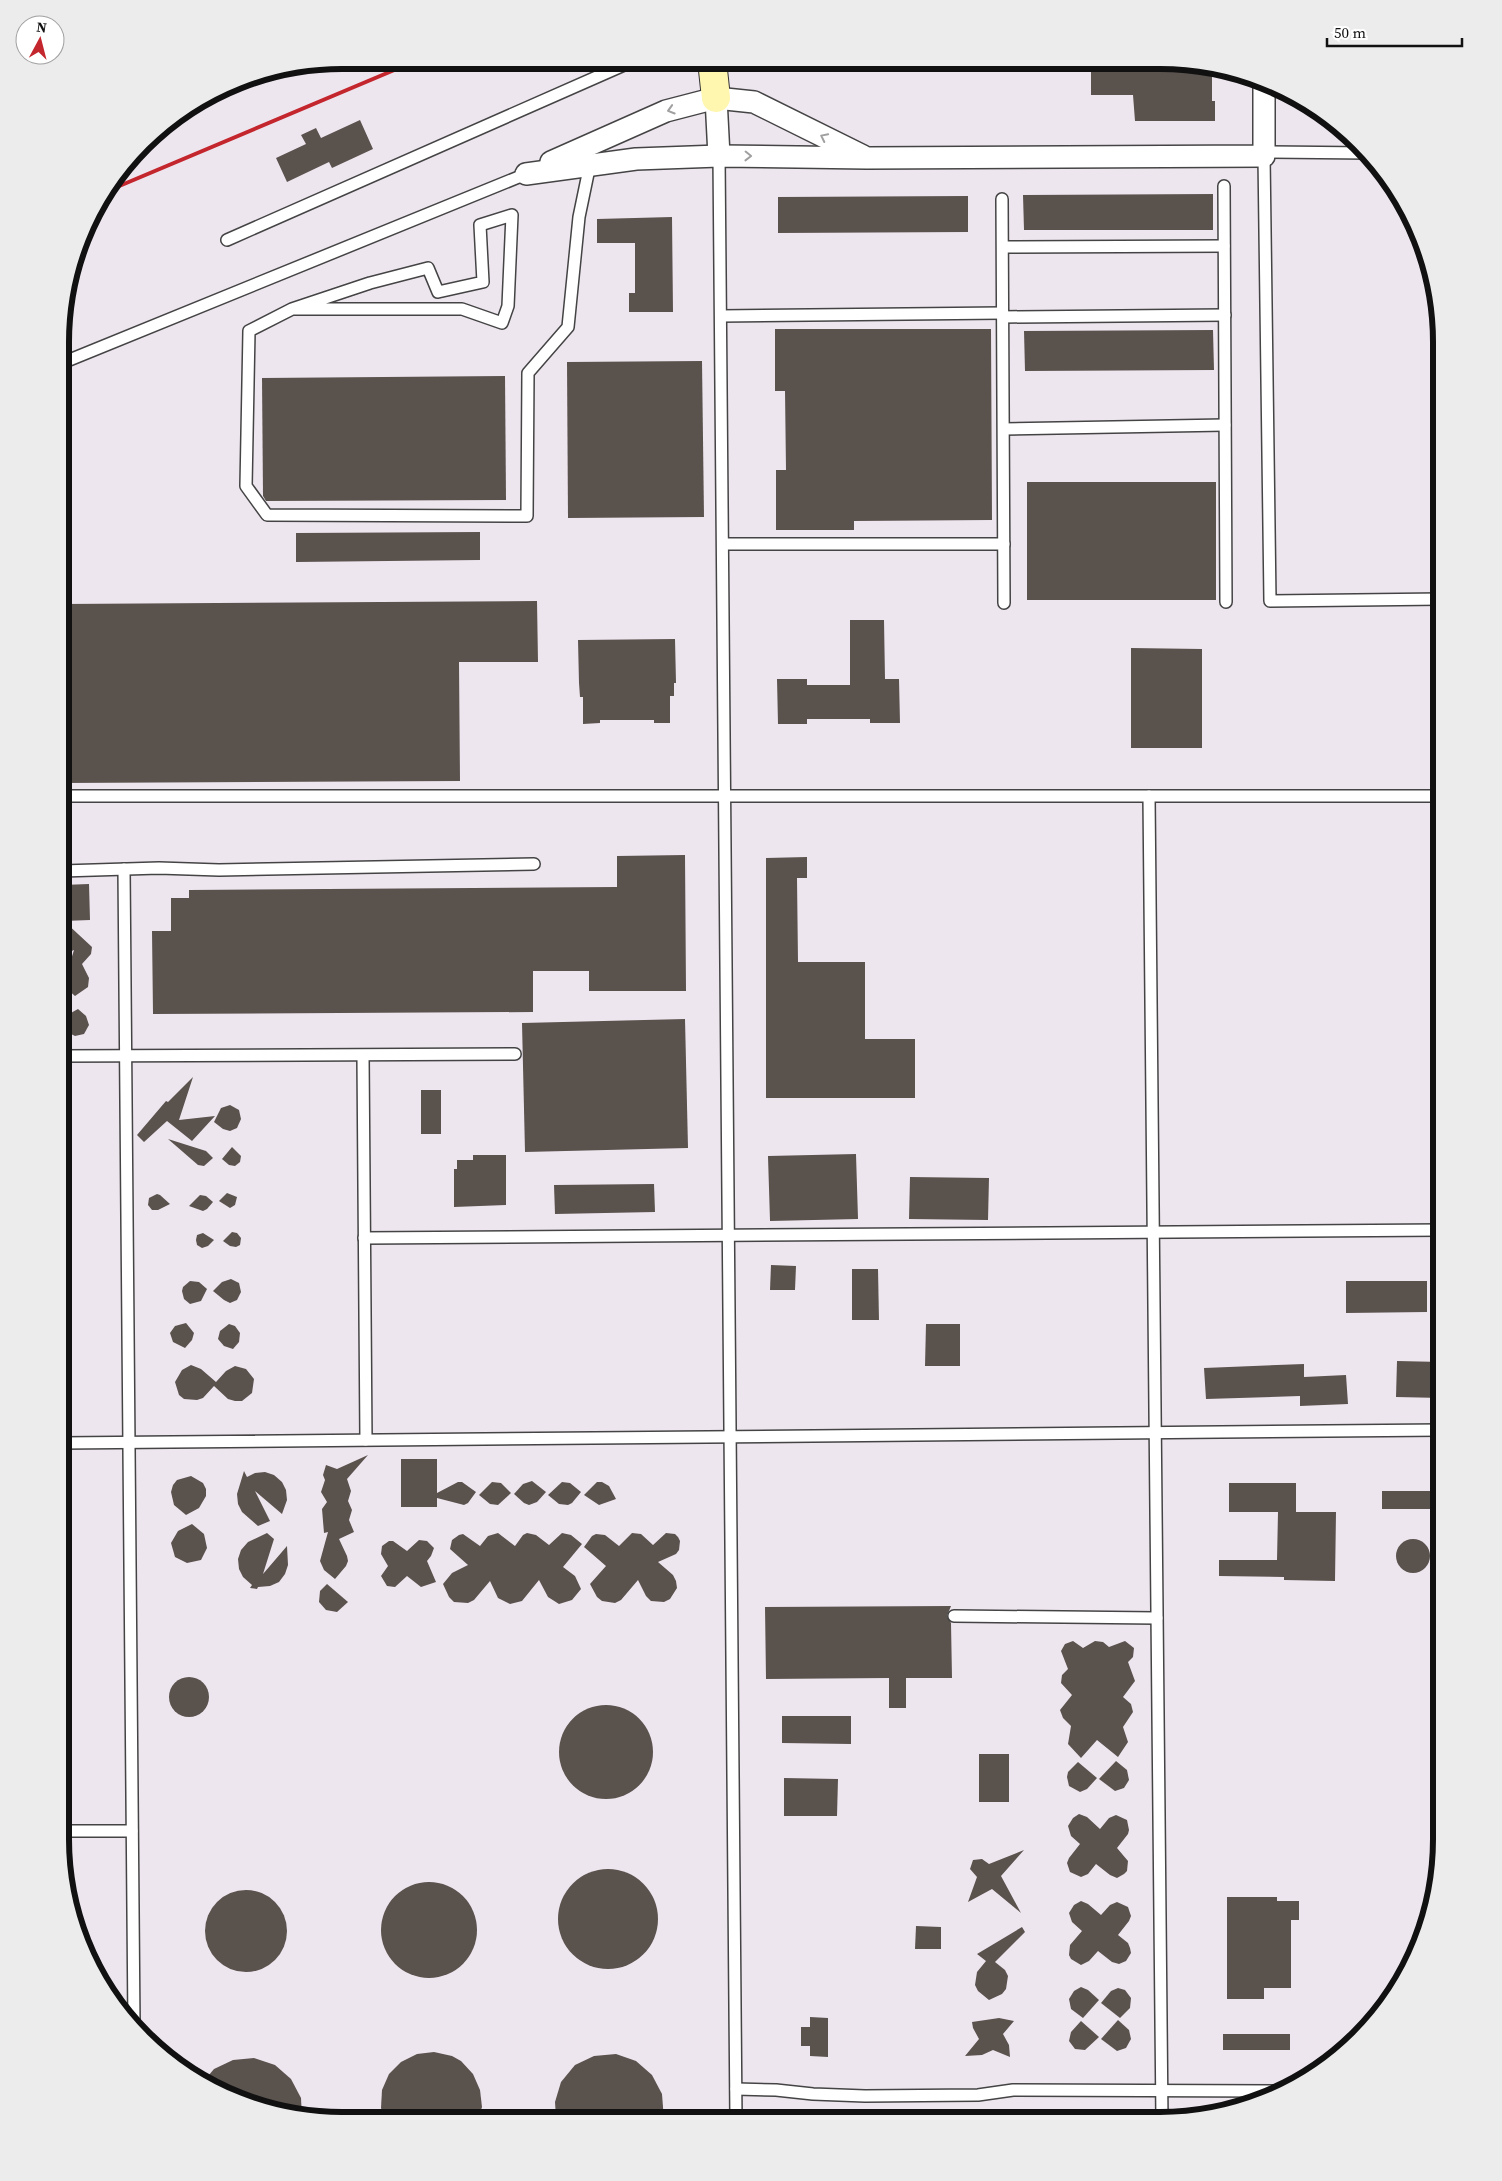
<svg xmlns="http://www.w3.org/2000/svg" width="1502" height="2181" font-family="'Source Serif 4',serif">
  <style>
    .industrial { fill: #eee6ef }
    .building { fill: #5a524d }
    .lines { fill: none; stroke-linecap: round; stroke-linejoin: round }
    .lane-casing { stroke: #444; stroke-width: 14 }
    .street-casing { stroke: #444; stroke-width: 24 }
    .secondary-casing { stroke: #333; stroke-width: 30 }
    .lane { stroke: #fff; stroke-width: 11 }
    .street { stroke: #fff; stroke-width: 21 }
    .secondary { stroke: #fff6b0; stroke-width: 28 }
    .rail { stroke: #c4262e; stroke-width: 4 }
    .oneway { stroke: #a0a0a0 }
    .rim { fill: none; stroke: #111; stroke-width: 6 }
  </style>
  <rect width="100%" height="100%" fill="#fffdf5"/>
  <path class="industrial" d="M342,60L1197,62L1268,81L1332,118L1372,156L1413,217L1432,269L1442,341L1441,1858L1427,1930L1394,1996L1346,2051L1285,2092L1233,2111L1161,2121L305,2119L234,2100L170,2063L118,2011L89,1964L65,1895L60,1839L62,305L98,201L156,130L251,75Z"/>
  <g class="building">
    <path d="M1091,62H1197L1212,66V101H1215V121H1135L1133,95H1091Z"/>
    <path d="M360,120L373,149L332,168L329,162L287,182L276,158L306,144L301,135L316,128L321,138Z"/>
    <path d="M1213,194V230H1024L1023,195Z"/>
    <path d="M968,196V232L778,233V197Z"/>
    <path d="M672,217L673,312H629V293H635V243H597V219Z"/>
    <path d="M775,329H991L992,520L854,521V530H776V470H786L785,391H775Z"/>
    <path d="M1213,330L1214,370L1025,371L1024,331Z"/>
    <path d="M702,361L704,517L568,518L567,362Z"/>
    <path d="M505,376L506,500L266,501L263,496L262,378Z"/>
    <rect x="1027" y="482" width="189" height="118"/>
    <path d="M480,532V560L296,562V533Z"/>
    <path d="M537,601L538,662H459L460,781L62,783V604Z"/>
    <path d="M850,620H884L885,679H899L900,723H870V719H807V724H778L777,679H807V685H850Z"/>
    <path d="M675,639L676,683H674V696H670V723H654V720H600V723L583,724V697H580L579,683L578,640Z"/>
    <path d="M1131,648L1202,649V748H1131Z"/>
    <path d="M685,855L686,991H589V971H533V1012L153,1014L152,931H171V898H189V890L617,887V856Z"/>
    <path d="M807,857V878H797L798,962H865V1039H915V1098H766V858Z"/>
    <path d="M89,884L90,920L64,921L92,947L91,954L82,964L89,978L88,987L75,996L67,989L65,983L63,985L74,950L61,956L62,885Z"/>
    <path d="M78,1009L86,1016L89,1025L84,1034L75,1036L67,1032L64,1022L69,1014Z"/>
    <path d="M685,1019L688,1148L525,1152L522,1023Z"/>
    <path d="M193,1077L179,1120L215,1116L192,1141L167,1121L144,1142L137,1135L166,1101L168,1102Z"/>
    <rect x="421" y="1090" width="20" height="44"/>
    <path d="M230,1105L239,1110L241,1119L237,1128L230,1131L223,1129L214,1122L221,1108Z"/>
    <path d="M168,1139L206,1151L213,1158L204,1166L198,1165Z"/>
    <path d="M232,1147L241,1156L240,1162L235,1166L229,1165L222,1159Z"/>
    <path d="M856,1154L858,1219L770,1221L768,1156Z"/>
    <path d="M473,1155H506V1205L454,1207V1169H457V1160H473Z"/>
    <path d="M910,1177L989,1178L988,1220L909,1219Z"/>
    <path d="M654,1184L655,1212L555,1214L554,1185Z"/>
    <path d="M227,1193L237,1197L235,1205L230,1208L219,1201Z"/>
    <path d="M157,1194L160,1195L170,1204L158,1210H152L148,1205L149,1198Z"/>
    <path d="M200,1195L206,1196L213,1202L207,1209L203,1211L189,1206Z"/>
    <path d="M232,1232L237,1233L241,1238L240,1245L236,1247L230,1246L223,1241Z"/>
    <path d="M203,1233L214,1240L208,1246L202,1248L197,1245L196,1240L197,1235Z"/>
    <path d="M771,1265L796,1266L795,1290H770Z"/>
    <path d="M852,1269H878L879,1320H852Z"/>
    <path d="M231,1279L239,1283L241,1292L237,1300L230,1303L224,1300L213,1291L222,1282Z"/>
    <path d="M190,1281L199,1282L207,1289L201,1301L190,1304L184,1299L182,1291L183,1287Z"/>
    <path d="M1346,1281H1427V1312L1346,1313Z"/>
    <path d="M186,1323L194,1333L192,1340L185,1348L173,1342L170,1333L175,1326Z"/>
    <path d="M229,1324L235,1326L240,1333L239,1342L233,1349L224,1346L218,1339L220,1331Z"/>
    <path d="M926,1324H960V1366H925Z"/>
    <path d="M1397,1361L1442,1362V1398L1396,1397Z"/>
    <path d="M1304,1364V1377L1346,1375L1348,1404L1300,1406V1396L1206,1399L1204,1368Z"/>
    <path d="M191,1365L201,1369L216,1382L226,1371L235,1366L246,1369L254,1379L252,1393L242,1401H235L228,1399L214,1386L203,1398L197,1400L184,1399L179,1395L175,1382L182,1370Z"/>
    <path d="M368,1455L347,1479L351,1491L348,1501L352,1510L349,1520L354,1532L339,1539L347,1556L348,1561L346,1566L335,1579L324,1570L320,1561L328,1532L324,1533L322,1509L327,1502L321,1492L325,1480L323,1475L326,1465L337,1469Z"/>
    <path d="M401,1459H437V1493L458,1482H462L476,1492L468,1503L464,1505L437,1498V1507H401Z"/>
    <path d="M244,1471L247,1477L255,1473L265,1472L274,1475L282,1482L286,1490L287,1500L282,1514L255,1491L270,1521L258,1526L242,1512L238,1504L237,1494Z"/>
    <path d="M191,1476L203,1483L206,1489V1496L199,1508L186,1515L174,1505L171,1492L173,1485L177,1480Z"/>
    <path d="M532,1481L546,1492L537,1502L529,1505L524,1503L514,1494L523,1484Z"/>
    <path d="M492,1482L501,1483L511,1493L498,1505L490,1504L479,1495Z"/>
    <path d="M562,1482L570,1483L581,1492L572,1503L568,1505L559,1504L548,1495Z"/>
    <path d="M597,1482H602L609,1486L616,1499L599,1505L584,1495Z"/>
    <path d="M1229,1483H1296V1512H1336L1335,1581L1284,1580V1577L1219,1576V1560H1277L1278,1512H1229Z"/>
    <rect x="1382" y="1491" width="60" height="18"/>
    <path d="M192,1524L204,1534L207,1548L201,1560L187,1563L175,1557L171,1543L178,1531Z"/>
    <path d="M267,1533L274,1539L263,1574L287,1546L288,1565L285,1574L279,1582L270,1586L258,1587L257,1589L250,1588L252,1585L243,1577L239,1569L238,1559L241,1550L248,1542Z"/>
    <path d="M498,1533L515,1546L523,1535L527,1533L536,1535L549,1545L562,1533L571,1535L582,1544L563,1567L575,1576L581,1589L572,1600L559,1604L548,1597L539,1580L522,1601L510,1604L498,1598L490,1581L474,1600L468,1603L454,1602L449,1597L443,1584L452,1573L468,1565L450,1549L452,1540L459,1535L463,1534L480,1546L488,1536Z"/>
    <path d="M632,1533L641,1534L653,1545L666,1533L675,1534L678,1537L680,1541L679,1550L676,1554L658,1562L673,1575L676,1581L677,1588L670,1599L664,1602L651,1601L646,1596L638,1580L621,1600L615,1603L602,1601L597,1597L590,1584L606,1566L584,1547L592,1536L596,1534L605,1535L619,1546Z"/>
    <circle cx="1413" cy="1556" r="17"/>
    <path d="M419,1540L427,1541L434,1548L431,1556L427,1561L436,1582L421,1587L407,1576L395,1587L387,1586L381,1576L388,1566L381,1554L382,1546L389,1541H393L407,1551Z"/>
    <path d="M327,1584L348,1602L337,1612L326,1610L319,1602L320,1591Z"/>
    <path d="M951,1606L947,1616L951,1623L952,1678H906V1708H889V1678L766,1679L765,1607Z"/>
    <path d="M1073,1641L1083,1648L1095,1641L1103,1642L1109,1647L1125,1641L1134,1648L1133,1657L1128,1662L1135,1681L1123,1697L1131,1704L1133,1712L1123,1727L1128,1742L1118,1757L1097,1740L1081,1758L1068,1744L1071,1726L1063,1718L1060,1710L1072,1695L1061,1683L1062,1675L1068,1669L1061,1651L1065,1644Z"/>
    <circle cx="189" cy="1697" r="20"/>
    <circle cx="606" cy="1752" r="47"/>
    <path d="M782,1716H851V1744L782,1743Z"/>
    <rect x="979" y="1754" width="30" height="48"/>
    <path d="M1116,1761L1127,1770L1129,1780L1124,1788L1115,1791L1099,1779Z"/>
    <path d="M1078,1762L1097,1778L1087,1789L1080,1792L1069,1786L1067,1777L1068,1772Z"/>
    <path d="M784,1778L838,1779L837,1816H784Z"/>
    <path d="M1079,1814L1087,1817L1100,1829L1109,1818L1116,1815L1127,1820L1129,1830L1128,1834L1117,1848L1128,1861L1127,1871L1124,1874L1117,1878L1110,1875L1096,1864L1088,1874L1081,1877L1070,1872L1067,1863L1069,1858L1080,1844L1071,1836L1068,1826L1073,1818Z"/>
    <path d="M1024,1850L1001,1876L1021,1913L992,1889L968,1902L977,1877L970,1869L973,1860L982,1859L989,1864Z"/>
    <circle cx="608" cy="1919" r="50"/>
    <circle cx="429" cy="1930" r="48"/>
    <circle cx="246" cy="1931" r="41"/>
    <path d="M1227,1897H1277V1901H1299V1920H1291V1988H1264V1999H1227Z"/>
    <path d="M1081,1901L1088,1904L1101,1915L1110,1905L1117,1902L1128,1907L1131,1916L1129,1921L1118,1935L1128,1943L1130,1948L1131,1953L1126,1961L1119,1964L1112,1962L1098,1951L1089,1961L1081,1965L1071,1959L1069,1955L1070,1945L1082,1931L1072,1922L1069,1913L1074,1905Z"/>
    <path d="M916,1926L941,1927V1949H915Z"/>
    <path d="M1022,1927L1025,1932L995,1962L1005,1970L1008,1976L1006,1989L1002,1994L989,2000L978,1991L975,1985L977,1972L986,1961L977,1954Z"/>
    <path d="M1081,1987L1088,1990L1099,2000L1083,2018L1071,2009L1069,1999L1074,1991Z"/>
    <path d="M1118,1988L1125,1990L1131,1998L1130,2008L1120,2018L1101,2003L1111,1991Z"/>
    <path d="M810,2017L828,2018V2057L810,2056V2046H801V2027H810Z"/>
    <path d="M999,2018L1014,2021L1003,2034L1009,2045L1010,2057L993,2050L982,2055L965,2056L979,2039L973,2028L972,2022Z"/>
    <path d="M1118,2020L1129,2030L1131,2039L1126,2048L1117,2051L1101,2039Z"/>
    <path d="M1081,2021L1099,2037L1085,2050L1075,2049L1069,2041L1071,2032Z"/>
    <rect x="1223" y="2034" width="67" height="16"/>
    <path d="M434,2052L452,2056L461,2061L473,2074L480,2090L482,2107L478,2119H385L381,2108L382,2090L389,2074L401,2062L417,2054Z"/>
    <path d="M616,2054L636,2061L652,2075L662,2094L664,2120L556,2119L555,2102L561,2082L575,2065L594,2056Z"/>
    <path d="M254,2058L275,2065L291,2079L301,2098L302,2118L234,2100L203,2082L214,2069L233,2060Z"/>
  </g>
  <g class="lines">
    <g class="lane-casing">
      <g id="lane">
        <path d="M1265,152L1369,153"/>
        <path d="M719,156L736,2120"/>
        <path d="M1264,156L1270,601L1442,599"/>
        <path d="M1224,186L1226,602"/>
        <path d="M1002,199L1004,603"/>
        <path d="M227,240L633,61"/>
        <path d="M1003,247L1224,246"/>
        <path d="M292,309L370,283L428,268L438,292L483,282L480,225L512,215L508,306L502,323L462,309H292L249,331L246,486L267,515L527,516L528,373L568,327L579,217L590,164"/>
        <path d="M721,316L1003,313"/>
        <path d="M1003,317L1225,315"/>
        <path d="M62,363L526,174"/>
        <path d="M1004,429L1225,425"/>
        <path d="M723,544H1004"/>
        <path d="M62,796H1442"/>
        <path d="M1149,796L1162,2121"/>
        <path d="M124,869L134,2026"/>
        <path d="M62,871L159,868L219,870L534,864"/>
        <path d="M61,1056L515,1054"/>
        <path d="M363,1056L366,1440"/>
        <path d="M364,1238L1442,1230"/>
        <path d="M61,1443L1442,1430"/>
        <path d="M954,1616L1157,1618"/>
        <path d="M60,1831H132"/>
        <path d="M736,2089L776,2090L813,2094L865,2096L978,2095L1013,2090L1287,2091"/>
      </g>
    </g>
    <g class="street-casing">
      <g id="street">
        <path d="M716,98L719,156"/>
        <path d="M551,162L666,111L716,98L754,102L863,156"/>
        <path d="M526,174L636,159L719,156L867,158L1264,156V80"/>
      </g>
    </g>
    <g class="secondary-casing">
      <path id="secondary" d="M714,61L713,70L716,98"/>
    </g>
    <use href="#lane" class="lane"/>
    <use href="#street" class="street"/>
    <use href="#secondary" class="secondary"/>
    <path class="rail" d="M105,192L418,60"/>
  </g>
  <defs><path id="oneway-chevron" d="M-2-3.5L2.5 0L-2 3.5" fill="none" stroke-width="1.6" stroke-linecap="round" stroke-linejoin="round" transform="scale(1.25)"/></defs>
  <g class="oneway">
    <use href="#oneway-chevron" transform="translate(671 110) rotate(163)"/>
    <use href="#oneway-chevron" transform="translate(824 137) rotate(-154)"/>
    <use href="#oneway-chevron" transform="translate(748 156) rotate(1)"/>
  </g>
  <path d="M0 0H1502V2181H0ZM342 69H1160A273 273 0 0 1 1433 342V1839A273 273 0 0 1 1160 2112H342A273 273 0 0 1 69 1839V342A273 273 0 0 1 342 69Z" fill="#ececec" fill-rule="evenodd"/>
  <path class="rim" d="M342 69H1160A273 273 0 0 1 1433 342V1839A273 273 0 0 1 1160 2112H342A273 273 0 0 1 69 1839V342A273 273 0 0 1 342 69Z"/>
  <g transform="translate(40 40) rotate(7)"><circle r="24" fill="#ffffff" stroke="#a0a0a0"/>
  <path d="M0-4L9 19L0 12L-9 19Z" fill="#c4262e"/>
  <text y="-8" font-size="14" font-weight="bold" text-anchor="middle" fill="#111111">N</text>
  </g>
  <path d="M1327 38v8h135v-8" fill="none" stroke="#111111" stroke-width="2.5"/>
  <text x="1334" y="38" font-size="15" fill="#111111" stroke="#ffffff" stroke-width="4" paint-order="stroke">50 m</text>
</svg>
